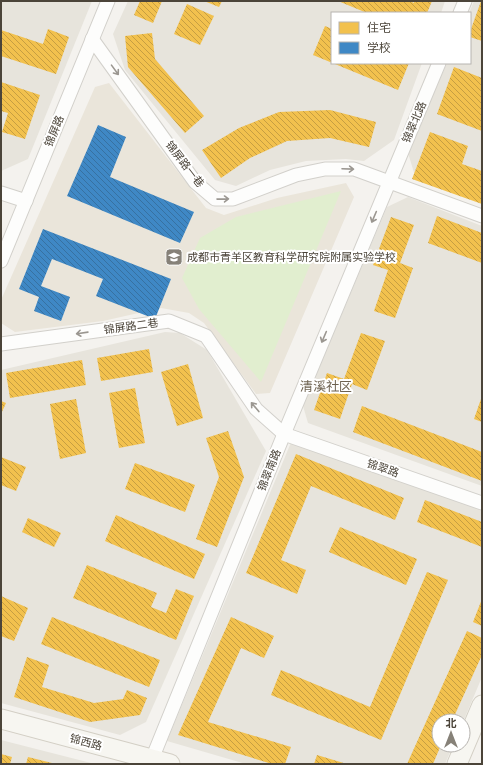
<svg xmlns="http://www.w3.org/2000/svg" width="483" height="765" font-family="Quicksand,'Noto Sans SC',sans-serif">
  <style>
    .residential { fill: #e7e4dc }
    .education { fill: #eae5da }
    .pitch { fill: #e1eecf }
    .homes { fill: url(#homes-back-hatch) }
    .schools { fill: url(#schools-back-hatch) }
    .lines { fill: none; stroke-linecap: round; stroke-linejoin: round }
    .street-casing { stroke: #d2d0cb; stroke-width: 15 }
    .secondary-casing { stroke: #d3cfc5; stroke-width: 21 }
    .street { stroke: #fdfdfc; stroke-width: 13 }
    .secondary { stroke: #f7f6f1; stroke-width: 19 }
    .oneway { stroke: #9b9791 }
    .labels { text-anchor: middle; dominant-baseline: central; stroke-width: 4; stroke-linejoin: round; paint-order: stroke }
    .street-label { font-size: 11px; fill: #4b4439; stroke: #fff }
    .poi-label { font-size: 11px; fill: #4b4439; stroke: #fff; text-anchor: start }
    .quarter-label { font-size: 13px; fill: #6e6250; stroke: #fff }
  </style>
  <defs>
    <pattern id="homes-back-hatch" width="6" height="6" patternUnits="userSpaceOnUse"><rect width="6" height="6" fill="#f2c14e"/><path d="M-1 5l2 2M0 0l6 6M5-1l2 2" fill="none" stroke="#c69e42"/></pattern>
    <pattern id="schools-back-hatch" width="6" height="6" patternUnits="userSpaceOnUse"><rect width="6" height="6" fill="#3f88c5"/><path d="M-1 5l2 2M0 0l6 6M5-1l2 2" fill="none" stroke="#3771a1"/></pattern>
  </defs>
  <rect width="100%" height="100%" fill="#f4f2ee"/>
  <g class="residential">
    <path d="M1,1H92L28,159L1,171Z"/>
    <path d="M128,1H445L441,13H332V63H422L394,140L364,161L346,159L306,161L270,170L236,186L215,180L125,70L113,34Z"/>
    <path d="M474,1H482V202L416,179L408,153L447,63H470L469,13Z"/>
    <path d="M408,197L482,226V486L308,423L303,406L387,207Z"/>
    <path d="M165,332L180,333L207,350L266,451L146,722L120,735L1,703V370Z"/>
    <path d="M292,440L482,507V677L463,722L439,721V745H453L445,764H246L167,741Z"/>
    <path d="M1,740L95,764H1Z"/>
  </g>
  <path class="education" d="M109,83L206,208L224,215L277,198L346,183L354,197L270,393L256,394L204,323L189,313L161,308L103,321L15,332L1,323V300L95,87Z"/>
  <path class="pitch" d="M341,191L261,382L199,309L182,278L200,238L236,217Z"/>
  <g class="homes">
    <path d="M140,1H162L153,23L134,15Z"/>
    <path d="M204,1H222L219,7Z"/>
    <path d="M338,1H410L414,3V1H432L427,13H367Z"/>
    <path d="M481,1L482,2V41L470,37V32Z"/>
    <path d="M187,4L214,16L200,45L174,34Z"/>
    <path d="M325,26L332,29V63H409L398,90L313,55Z"/>
    <path d="M48,29L69,37L56,74L1,56V30L43,44Z"/>
    <path d="M152,33L155,59L204,116L185,133L128,67L125,36Z"/>
    <path d="M454,67L482,78V131L437,114Z"/>
    <path d="M1,82L40,95L25,139L2,132L8,113L1,111Z"/>
    <path d="M330,110L376,122L369,147L330,138L287,141L250,158L221,178L202,150L239,128L279,112Z"/>
    <path d="M430,132L468,146L462,164L482,171V204L412,179Z"/>
    <path d="M437,216L482,233V263L428,243Z"/>
    <path d="M391,217L414,225L400,263L413,268L395,318L374,311L388,270L373,265Z"/>
    <path d="M361,333L385,341L367,390L352,384L340,419L314,410L327,373L344,379Z"/>
    <path d="M149,349L153,372L101,381L97,358Z"/>
    <path d="M82,360L86,385L10,398L6,373Z"/>
    <path d="M188,364L203,418L177,426L161,372Z"/>
    <path d="M135,388L145,443L119,448L109,393Z"/>
    <path d="M482,396V422L474,419Z"/>
    <path d="M76,399L86,453L60,459L50,404Z"/>
    <path d="M1,401L6,403L1,414Z"/>
    <path d="M362,406L482,452V481L353,432Z"/>
    <path d="M228,431L244,477L217,547L196,539L219,477L206,438Z"/>
    <path d="M296,454L404,498L395,520L311,486L281,560L306,570L297,594L246,573Z"/>
    <path d="M1,457L26,467L16,491L1,485Z"/>
    <path d="M135,463L195,485L185,512L125,489Z"/>
    <path d="M425,500L482,522V547L417,522Z"/>
    <path d="M116,515L205,554L194,579L105,541Z"/>
    <path d="M28,518L61,533L54,547L22,532Z"/>
    <path d="M340,527L417,559L406,585L329,552Z"/>
    <path d="M87,565L157,593L151,607L166,613L176,589L194,596L176,640L73,598Z"/>
    <path d="M427,572L448,580L381,740L271,695L281,670L370,707Z"/>
    <path d="M1,596L28,608L14,641L1,636Z"/>
    <path d="M482,599V626L473,622Z"/>
    <path d="M52,617L160,660L149,687L41,644Z"/>
    <path d="M231,617L274,636L264,658L241,648L208,722L291,747L285,764H272L178,735Z"/>
    <path d="M467,631L482,638V655L452,721H439V745H441L433,764H407Z"/>
    <path d="M27,657L49,665L42,687L94,703L123,699L127,690L147,698L140,715L90,722L14,697Z"/>
    <path d="M1,754L12,757L10,764H1Z"/>
    <path d="M317,755L347,764H314Z"/>
    <path d="M28,757L52,763V764H26Z"/>
  </g>
  <g class="schools">
    <path d="M98,125L126,137L110,177L194,212L180,243L67,196Z"/>
    <path d="M43,229L171,279L155,319L96,296L103,279L52,259L41,286L70,297L61,321L34,311L39,297L19,289Z"/>
  </g>
  <g class="lines">
    <g class="street-casing">
      <g id="street">
        <path d="M460,13L465,1"/>
        <path d="M92,39L195,182L215,199H233L296,175L325,169H354L482,216"/>
        <path d="M1,193L26,201"/>
        <path d="M1,261L108,1"/>
        <path d="M1,344L169,321L206,336L256,409L284,434L482,503"/>
        <path d="M152,759L284,434L439,63"/>
      </g>
    </g>
    <g class="secondary-casing">
      <g id="secondary">
        <path d="M1,719L170,764"/>
        <path d="M457,764L482,705"/>
      </g>
    </g>
    <use href="#street" class="street"/>
    <use href="#secondary" class="secondary"/>
  </g>
  <defs><path id="oneway-shaft" d="M-6 0H5M1.5-3L5.5 0L1.5 3" fill="none" stroke-width="1.6" stroke-linecap="round" stroke-linejoin="round"/></defs>
  <g class="oneway">
    <use href="#oneway-shaft" transform="translate(115 70) rotate(54)"/>
    <use href="#oneway-shaft" transform="translate(348 169) rotate(2)"/>
    <use href="#oneway-shaft" transform="translate(223 199) rotate(-1)"/>
    <use href="#oneway-shaft" transform="translate(374 217) rotate(113)"/>
    <use href="#oneway-shaft" transform="translate(82 333) rotate(172)"/>
    <use href="#oneway-shaft" transform="translate(324 337) rotate(113)"/>
    <use href="#oneway-shaft" transform="translate(255 407) rotate(-130)"/>
  </g>
  <defs>
    <g id="school-square" transform="scale(0.9)"><rect x="-9" y="-9" width="18" height="18" rx="4" fill="#868178" stroke="#fff"/><path d="M0-5L7-2L0 1L-7-2ZM-4 1L0 2.5L4 1V4Q0 6-4 4Z" fill="#fff"/></g>
  </defs>
  <g fill-rule="evenodd">
    <use href="#school-square" x="174" y="257"/>
  </g>
  <g class="labels">
    <g class="street-label">
      <text transform="translate(414 122) rotate(-67)">锦翠北路</text>
      <text transform="translate(54 131) rotate(-68)">锦屏路</text>
      <text transform="translate(185 164) rotate(52)">锦屏路一巷</text>
      <text transform="translate(131 326) rotate(-8)">锦屏路二巷</text>
      <text transform="translate(383 468) rotate(19)">锦翠路</text>
      <text transform="translate(269 470) rotate(-68)">锦翠南路</text>
      <text transform="translate(86 742) rotate(15)">锦西路</text>
    </g>
    <g class="poi-label">
      <text x="187" y="257">成都市青羊区教育科学研究院附属实验学校</text>
    </g>
    <g class="quarter-label">
      <text x="326" y="386">清溪社区</text>
    </g>
  </g>
  <rect width="483" height="765" fill="none" stroke="#4b4439" stroke-width="4"/>
  <rect x="331" y="12" width="140" height="52" fill="#ffffff" stroke="#b7b4b0"/>
  <rect x="339" y="22" width="20" height="12" fill="#f2c14e" stroke="#b7b4b0"/>
  <text x="367" y="32" font-size="12" fill="#4b4439">住宅</text>
  <rect x="339" y="42" width="20" height="12" fill="#3f88c5" stroke="#b7b4b0"/>
  <text x="367" y="52" font-size="12" fill="#4b4439">学校</text>
  <g transform="translate(451 733)"><circle r="19" fill="#ffffff" stroke="#b7b4b0"/>
  <path d="M0-3L7 15L0 10L-7 15Z" fill="#868178"/>
  <text y="-6" font-size="11" font-weight="bold" text-anchor="middle" fill="#4b4439">北</text>
  </g>
</svg>
